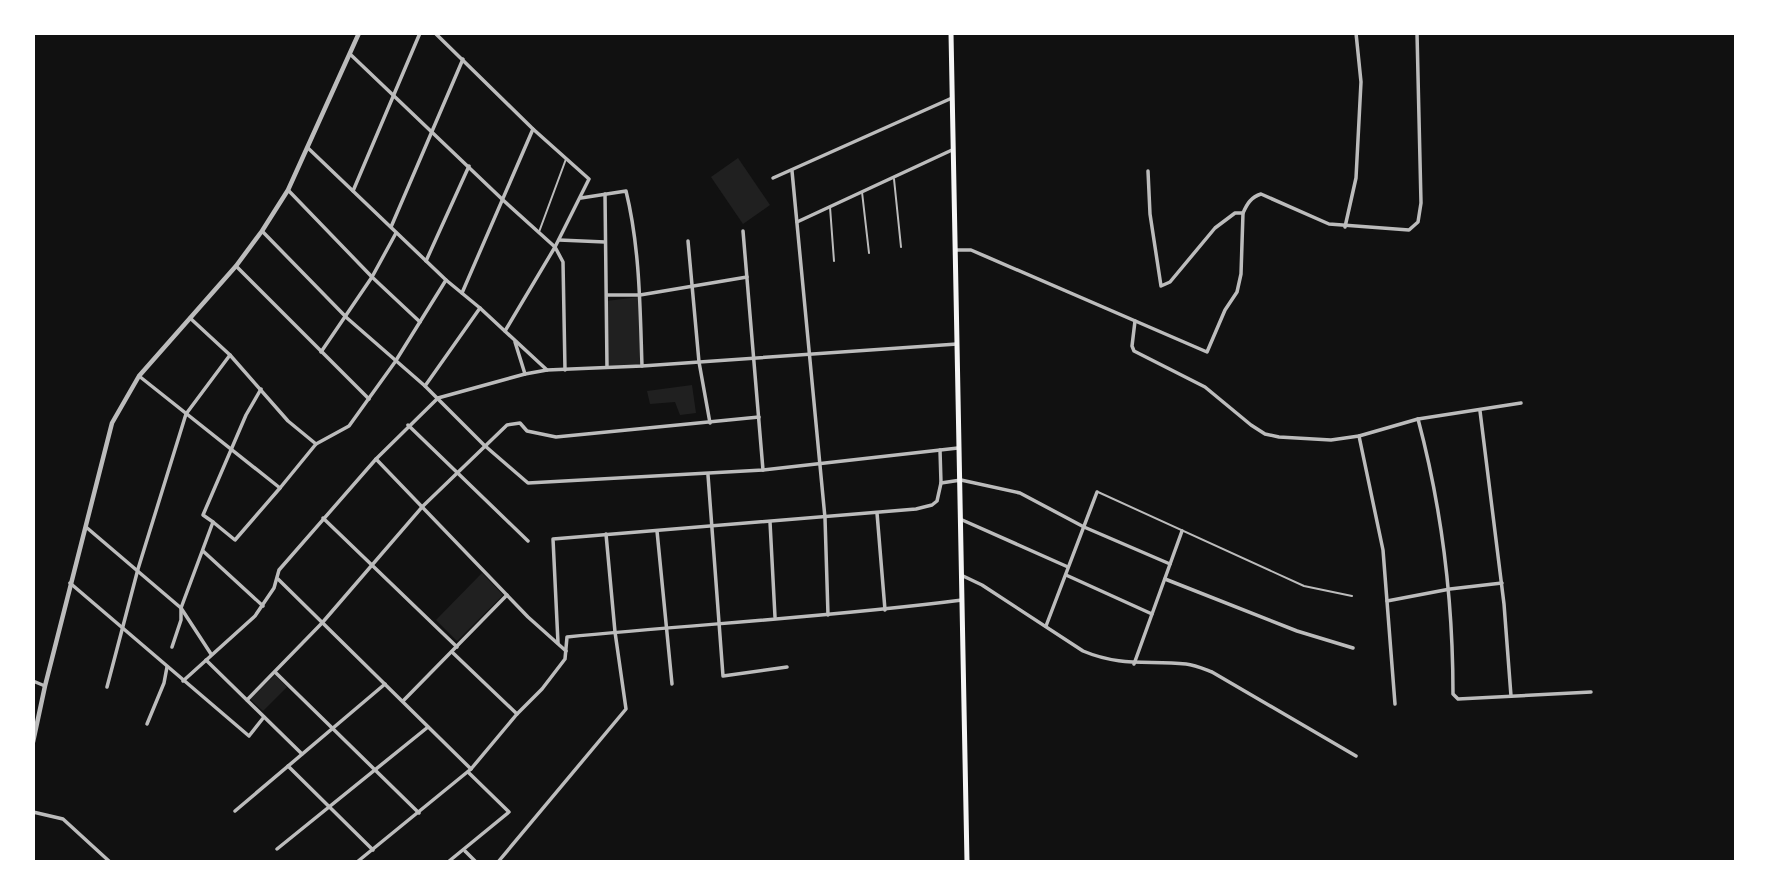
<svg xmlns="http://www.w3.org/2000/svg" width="1769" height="895" font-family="'Exo 2',sans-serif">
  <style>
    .green { fill: #202020 }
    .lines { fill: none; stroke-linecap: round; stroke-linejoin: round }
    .service { stroke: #bcbcbc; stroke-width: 2 }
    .minor { stroke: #bcbcbc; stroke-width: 3.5 }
    .tertiary { stroke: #bcbcbc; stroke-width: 4.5 }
    .primary { stroke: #f5f5f5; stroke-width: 5 }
  </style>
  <rect width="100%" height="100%" fill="#111"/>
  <g class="green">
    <path d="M738,158L770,205L743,224L711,177Z"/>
    <path d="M640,297L641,367L608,369L606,301Z"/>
    <path d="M692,385L696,413L680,415L675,402L650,404L647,391Z"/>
    <path d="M482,573L503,595L457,641L436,620Z"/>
    <path d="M275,675L287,687L263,711L250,699Z"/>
  </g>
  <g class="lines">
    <g class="service">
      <path d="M894,179L901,247"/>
      <path d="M862,192L869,253"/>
      <path d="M830,207L834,261"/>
      <path d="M539,232L566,159"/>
      <path d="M1098,492L1304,586L1352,596"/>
    </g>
    <g class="minor">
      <path d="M435,33L533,129L589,179L555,247L505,331"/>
      <path d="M350,54L503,200L555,247L563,262L565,370"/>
      <path d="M308,148L446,280L480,308L547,370"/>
      <path d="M792,171L825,518L828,615"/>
      <path d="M1148,171L1150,214L1161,286L1170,282L1215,228L1235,213H1243"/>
      <path d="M773,178L952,98"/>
      <path d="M288,190L372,277L420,322"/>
      <path d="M353,191L420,33"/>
      <path d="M605,194L607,367"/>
      <path d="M581,198L626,191C640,248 640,308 642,366"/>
      <path d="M797,222L952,150"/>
      <path d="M391,227L463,59"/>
      <path d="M1345,227L1356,178L1361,82L1356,33"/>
      <path d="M262,231L347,318L425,386L484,445L528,483L763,470L958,448"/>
      <path d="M743,231L763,470"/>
      <path d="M559,240L605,242"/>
      <path d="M688,241L699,362L710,423"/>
      <path d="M955,250H971L1207,352L1225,310L1237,292L1241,274L1243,213C1247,204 1251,197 1261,194L1329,224L1409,230L1418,222L1421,203L1417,33"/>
      <path d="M426,261L469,166"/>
      <path d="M236,266L369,399"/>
      <path d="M462,293L533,129"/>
      <path d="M607,295H640L747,277"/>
      <path d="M190,318L230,355L288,421L316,444"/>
      <path d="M1135,321L1132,346L1134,351L1205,387L1251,425L1265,434L1279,437L1331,440L1359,436L1418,419L1521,403"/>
      <path d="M515,342L525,374"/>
      <path d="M321,352L372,277L396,233"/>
      <path d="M139,376L280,488L316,444L349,426L395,362L446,280"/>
      <path d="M425,386L480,308"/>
      <path d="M1480,411L1504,604L1511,696"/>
      <path d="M1418,419C1442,509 1453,601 1453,694L1458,699L1591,692"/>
      <path d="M408,425L528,541"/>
      <path d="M1359,436L1383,550L1395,704"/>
      <path d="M376,459L528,617L566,651"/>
      <path d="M708,475L723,676L787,667"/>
      <path d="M941,483L961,480L1020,493L1084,527L1170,564"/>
      <path d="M877,513L885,610"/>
      <path d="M323,518L457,647"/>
      <path d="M960,519L1068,567"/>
      <path d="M213,522L235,540L280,488"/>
      <path d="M770,522L775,617"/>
      <path d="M86,527L181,608L211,654"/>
      <path d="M657,531L672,684"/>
      <path d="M203,551L263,606"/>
      <path d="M961,575L982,585L1083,651C1121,667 1148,660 1186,664C1195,665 1204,669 1212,672L1356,756"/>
      <path d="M1066,575L1152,614"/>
      <path d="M278,579L471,769"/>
      <path d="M1165,579L1297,631L1353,648"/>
      <path d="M70,583L249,736L264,717"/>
      <path d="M1387,601L1450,589L1502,583"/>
      <path d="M1046,626L1097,492"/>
      <path d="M558,643L553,539L916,509L932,505L937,501L941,483L940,450"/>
      <path d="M172,647L181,620V608L213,522L203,515L246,415L261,389"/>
      <path d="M452,652L517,714"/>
      <path d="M206,660L302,754"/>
      <path d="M1134,664L1182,531"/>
      <path d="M275,672L419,813"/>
      <path d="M33,681L45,686"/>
      <path d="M183,681L255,616L274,588L279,570L376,459L438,398L525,374L547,370L642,366L957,344"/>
      <path d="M107,687L138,569L186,414L230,355"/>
      <path d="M247,700L322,623L423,506L507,425L520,423L527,431L556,437L759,417"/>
      <path d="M403,701L507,595"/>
      <path d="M147,724L164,683L167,667"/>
      <path d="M288,766L373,850"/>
      <path d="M235,811L385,684"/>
      <path d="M33,812L63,819L110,862"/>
      <path d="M277,849L428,727"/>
      <path d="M465,851L476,862"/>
      <path d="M357,862L471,769L517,714L542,689L565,659L567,637C699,624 831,617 962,600"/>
      <path d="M448,862L509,812L468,772"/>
      <path d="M498,862L626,709L615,632L606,534"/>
    </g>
    <path class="tertiary" d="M33,742L45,686L112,423L139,376L236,266L262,231L288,190L359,33"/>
    <path class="primary" d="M951,33L967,862"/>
  </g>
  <rect width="1769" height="895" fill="none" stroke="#ffffff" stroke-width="70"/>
</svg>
